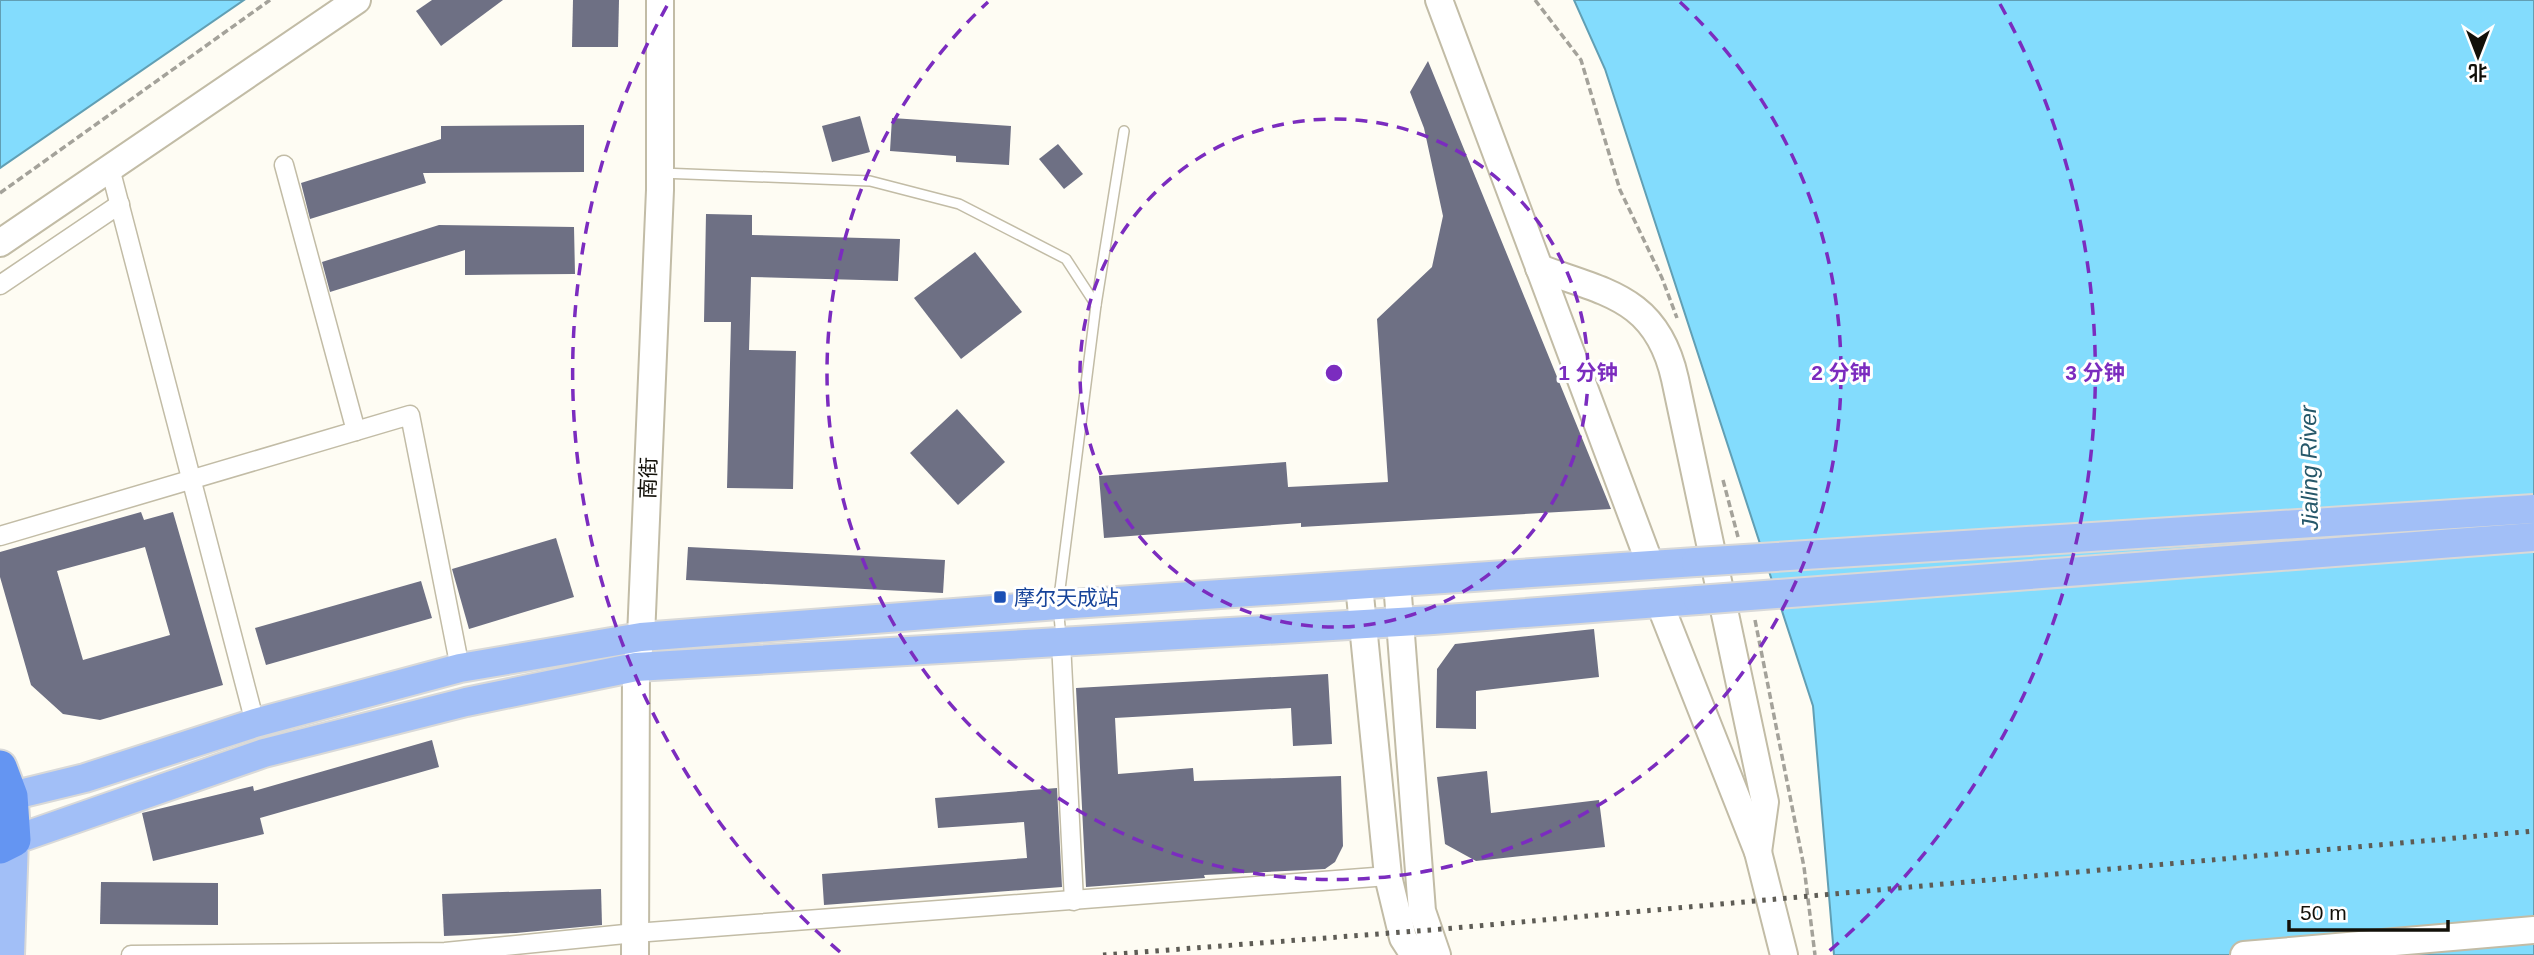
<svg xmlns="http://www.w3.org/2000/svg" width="2534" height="955" font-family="Helvetica,'Noto Sans SC',sans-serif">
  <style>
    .water { fill: #83dcfd; stroke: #619fb4; stroke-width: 2 }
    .building { fill: #6e7084; fill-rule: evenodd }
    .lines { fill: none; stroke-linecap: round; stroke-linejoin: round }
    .lane-casing { stroke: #c2bca6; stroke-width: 12 }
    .street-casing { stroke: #c2bca6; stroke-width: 21 }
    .secondary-casing { stroke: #c2bca6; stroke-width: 30 }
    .primary-casing { stroke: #d9d9d8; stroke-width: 32 }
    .highway-casing { stroke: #d9d9d8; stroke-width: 37 }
    .path { stroke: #a4a29a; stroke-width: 3.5; stroke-dasharray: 7 3.5; stroke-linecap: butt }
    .lane { stroke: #fff; stroke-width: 9 }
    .street { stroke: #fff; stroke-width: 18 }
    .secondary { stroke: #fff; stroke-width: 26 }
    .primary { stroke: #a2bff7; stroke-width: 28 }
    .highway { stroke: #6495f2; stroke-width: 33 }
    .rail { stroke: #5e5c55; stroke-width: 5; stroke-dasharray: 3.5 7; stroke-linecap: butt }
    .primary-bridge-casing { stroke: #d9d9d8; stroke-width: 32; stroke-linecap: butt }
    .primary-bridge { stroke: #a2bff7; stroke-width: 28 }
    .ring { fill: none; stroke: #7b2cbf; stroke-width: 3.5; stroke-dasharray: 12 9 }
    .transit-dot { fill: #1a4fb4; stroke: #fff; stroke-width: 2.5 }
    .labels { text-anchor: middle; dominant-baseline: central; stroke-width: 6; stroke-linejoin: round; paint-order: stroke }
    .street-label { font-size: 21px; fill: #121009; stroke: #fff }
    .transit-label { font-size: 21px; fill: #164399; stroke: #fff; text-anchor: start }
    .water-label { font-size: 23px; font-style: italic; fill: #26586a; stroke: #fff }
    .centre { fill: #7b2cbf; stroke: #fff; stroke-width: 3.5 }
    .ring-label { font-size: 21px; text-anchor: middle; font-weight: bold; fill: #7b2cbf; stroke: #fff; stroke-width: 6; stroke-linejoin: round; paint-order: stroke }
  </style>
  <rect width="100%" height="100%" fill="#fefcf3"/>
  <g class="water">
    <path d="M0,0H244L0,168Z"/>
    <path d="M1574,0H2534V955H1834L1813,706L1605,69Z"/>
  </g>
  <g class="building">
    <path d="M432,0H503L441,46L416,11Z"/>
    <path d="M573,0H619L618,47H572Z"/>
    <path d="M1428,61L1611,509L1301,527V523L1104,538L1099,476L1286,462L1288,487L1388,482L1377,319L1432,267L1443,216L1424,128L1410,92Z"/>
    <path d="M860,116L870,152L832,162L822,126Z"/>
    <path d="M892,118L1011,126L1009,165L956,162V156L890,151Z"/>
    <path d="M584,125V172L423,173L426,183L310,219L301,183L441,139V126Z"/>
    <path d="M1058,144L1083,174L1064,189L1039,159Z"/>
    <path d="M706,214L752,215V235L900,239L898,281L751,277L749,350L796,351L793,489L727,488L731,322H704Z"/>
    <path d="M439,225L574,227L575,274L465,275V250L330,292L322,262Z"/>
    <path d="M975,252L1022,312L961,359L914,298Z"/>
    <path d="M957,409L1005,462L958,505L910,453Z"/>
    <path d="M141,512L144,520L173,512L223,685L100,720L63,714L31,685L0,577V552ZM145,547L170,635L83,660L57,571Z"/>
    <path d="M556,538L574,597L469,629L452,569Z"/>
    <path d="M688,547L945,560L943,593L686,580Z"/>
    <path d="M421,581L432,618L266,665L255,628Z"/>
    <path d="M1594,629L1599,677L1476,691V729L1436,728L1437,669L1455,644Z"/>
    <path d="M1328,674L1332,744L1293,746L1291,708L1115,718L1118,774L1193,768L1194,781L1341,776L1343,846L1335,862L1325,869L1204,875L1205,878L1086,887L1076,688Z"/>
    <path d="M432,740L439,767L260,818L264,834L153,861L142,813L253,786L254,791Z"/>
    <path d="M1487,771L1491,813L1599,800L1605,847L1476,861L1445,844L1437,777Z"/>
    <path d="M1057,788L1062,887L824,905L822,874L1027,858L1024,822L938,828L935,798Z"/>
    <path d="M101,882L218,883V925L100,924Z"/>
    <path d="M601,889L602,925L516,933L444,936L442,894Z"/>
  </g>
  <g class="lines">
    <g class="lane-casing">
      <g id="lane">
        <path d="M661,173L870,181L959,204L1066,259L1096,305"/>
        <path d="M1061,637L1058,605L1096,305L1124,131"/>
      </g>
    </g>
    <g class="street-casing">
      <g id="street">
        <path d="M284,165L356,431"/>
        <path d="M110,168L255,723"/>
        <path d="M0,285L120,204"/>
        <path d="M0,536L410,415L460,668"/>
        <path d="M1061,642L1074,901"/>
        <path d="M131,955L445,952L635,933L1388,876"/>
      </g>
    </g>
    <g class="secondary-casing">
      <g id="secondary">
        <path d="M1439,0L1650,564"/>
        <path d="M0,243L357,0"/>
        <path d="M1539,268C1607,293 1657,298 1675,379L1765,802L1758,852"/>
        <path d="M1397,582L1422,911L1437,955"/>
        <path d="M1359,585L1388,876L1403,938L1414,955"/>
        <path d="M1659,602L1758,852L1784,955"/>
        <path d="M635,955L636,667L641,637L660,190V0"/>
        <path d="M2244,955L2534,930"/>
      </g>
    </g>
    <g class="primary-casing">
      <g id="primary">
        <path d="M0,802L11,796L85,778L255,723L460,668L641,637L1058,605L1696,562"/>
        <path d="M10,955L14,840L264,753L466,702L636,667L1433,620L1698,600"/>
      </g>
    </g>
    <g class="highway-casing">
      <path id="highway" d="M0,767L11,796L14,840L0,847"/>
    </g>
    <g class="path">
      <path d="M1535,0L1581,60L1620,190L1662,278L1677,318"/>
      <path d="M0,193L270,0"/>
      <path d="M1723,480L1738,537"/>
      <path d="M1755,620L1804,867L1815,955"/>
    </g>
    <use href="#lane" class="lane"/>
    <use href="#street" class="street"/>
    <use href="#secondary" class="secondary"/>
    <use href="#primary" class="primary"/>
    <use href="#highway" class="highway"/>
    <path class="rail" d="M1103,955L1443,929L2534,831"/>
    <g class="primary-bridge-casing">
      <g id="primary-bridge">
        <path d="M1696,562L2534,509"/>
        <path d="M1698,600L2534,537"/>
      </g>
    </g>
    <use href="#primary-bridge" class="primary-bridge"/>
  </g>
  <g class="ring">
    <circle cx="1334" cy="373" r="254"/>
    <path d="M1680 2A507 507 0 1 1 988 2"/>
    <path d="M840 952A761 761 0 0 1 668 4M2000 4A761 761 0 0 1 1828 952"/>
  </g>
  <rect class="transit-dot" x="993" y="590" width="14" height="14" rx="3.5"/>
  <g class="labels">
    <g class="street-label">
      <text transform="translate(648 478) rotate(-88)">南街</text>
    </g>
    <g class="transit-label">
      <text x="1014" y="597">摩尔天成站</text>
    </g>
    <g class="water-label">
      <text transform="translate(2309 468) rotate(-91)">Jialing River</text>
    </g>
  </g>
  <circle cx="1334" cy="373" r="10" class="centre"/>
  <g class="ring-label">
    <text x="1588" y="380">1 分钟</text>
    <text x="1841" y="380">2 分钟</text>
    <text x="2095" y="380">3 分钟</text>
  </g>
  <g transform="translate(2478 56) rotate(180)" stroke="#ffffff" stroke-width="5" paint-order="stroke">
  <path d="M0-5L12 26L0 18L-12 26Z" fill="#121009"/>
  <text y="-10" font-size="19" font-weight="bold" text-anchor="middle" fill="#121009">北</text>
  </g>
  <path d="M2289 920v10h159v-10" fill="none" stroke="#121009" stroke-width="3.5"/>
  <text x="2300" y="920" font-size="21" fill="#121009" stroke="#ffffff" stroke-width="5" paint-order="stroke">50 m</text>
</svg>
